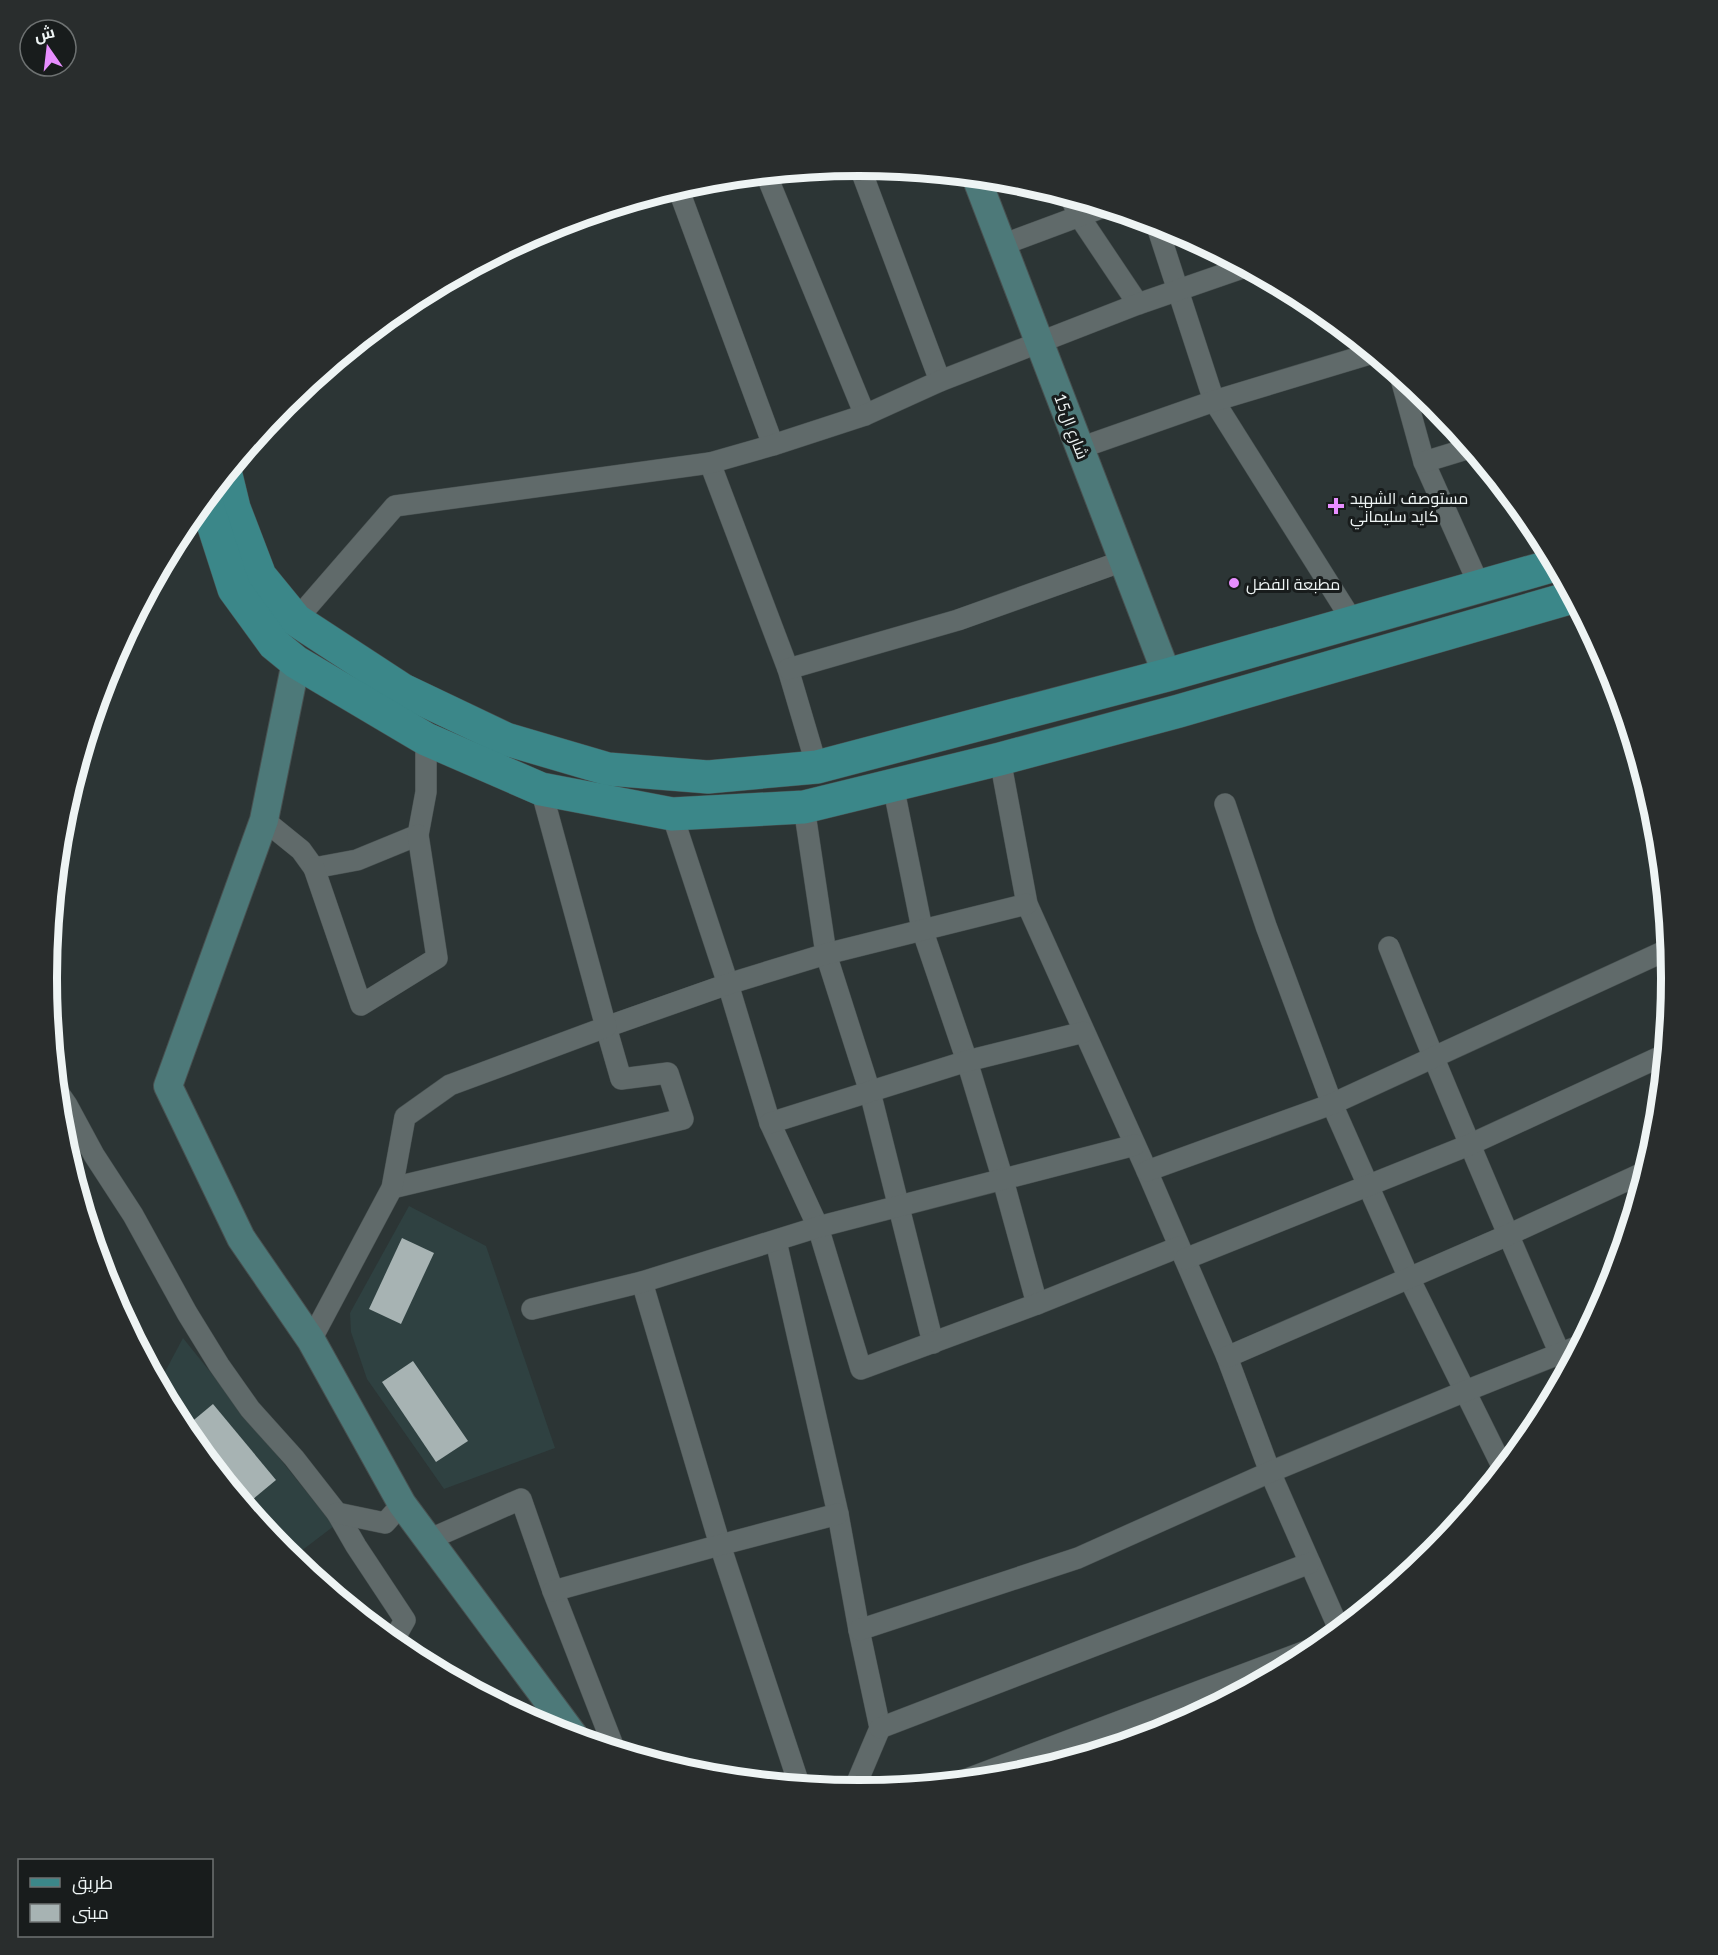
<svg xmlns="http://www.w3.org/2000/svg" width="1718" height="1955" font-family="Lato,Cairo,sans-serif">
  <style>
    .built { fill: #2f4141 }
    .building { fill: #a7b3b3 }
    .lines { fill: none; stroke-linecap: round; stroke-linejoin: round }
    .street-casing { stroke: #485151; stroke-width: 22 }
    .secondary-casing { stroke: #485151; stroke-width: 30 }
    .primary-casing { stroke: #485151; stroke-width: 34 }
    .street { stroke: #606a6a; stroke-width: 21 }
    .secondary { stroke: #4d7979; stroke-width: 28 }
    .primary { stroke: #3b8789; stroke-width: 33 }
    .poi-dot { fill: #e88eff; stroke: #181c1c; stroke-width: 2 }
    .labels { text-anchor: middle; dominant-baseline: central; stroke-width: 6; stroke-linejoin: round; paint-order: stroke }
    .street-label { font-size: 16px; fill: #eef4f4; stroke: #181c1c }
    .poi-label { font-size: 16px; fill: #eef4f4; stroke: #181c1c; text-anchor: start }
    .rim { fill: none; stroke: #eef4f4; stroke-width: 8 }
  </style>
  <rect width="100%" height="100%" fill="#2c3535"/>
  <g class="built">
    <path d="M409,1206L486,1246L555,1448L444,1489L367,1379L351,1332L350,1313Z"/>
    <path d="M183,1338L334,1526L292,1558L284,1552L183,1429L159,1383Z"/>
  </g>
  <g class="building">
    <path d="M402,1238L434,1253L401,1324L369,1309Z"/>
    <path d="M413,1361L468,1441L436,1462L382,1382Z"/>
    <path d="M213,1404L276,1480L246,1505L183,1429Z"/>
  </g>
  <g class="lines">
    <g class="street-casing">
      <g id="street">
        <path d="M859,165L940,381"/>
        <path d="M766,174L865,415"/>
        <path d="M678,188L773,445"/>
        <path d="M1070,196L1079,216L1138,304"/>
        <path d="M1156,223L1214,401L1353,622"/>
        <path d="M1002,245L1104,207"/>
        <path d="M1400,375L1424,462L1480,587"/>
        <path d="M1080,448L1214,401L1373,353"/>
        <path d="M1424,462L1470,448"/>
        <path d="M710,463L788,669L817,767"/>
        <path d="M296,620L395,506L710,463L773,445L865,415L940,381L1138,304L1245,267"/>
        <path d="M788,669L958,620L1123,561"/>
        <path d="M1000,759L1027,904L1147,1171L1227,1357L1270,1472L1339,1629"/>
        <path d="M893,785L922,929L967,1061L1003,1180L1037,1304"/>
        <path d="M1225,804L1266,926L1332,1104L1409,1278L1503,1468"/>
        <path d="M804,807L826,954L870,1092L933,1343"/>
        <path d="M672,814L728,984L770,1123L818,1227L861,1369L1037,1304L1179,1247"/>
        <path d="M264,820L301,850L314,868L357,860L418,835L426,792V739"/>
        <path d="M314,868L361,1005L437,958L418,835"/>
        <path d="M1389,947C1443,1084 1501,1219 1560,1354L1568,1367"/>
        <path d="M58,1092L67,1105L94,1155L133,1215L187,1313L219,1365L250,1409L294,1458L337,1513L356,1546L405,1620L393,1641"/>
        <path d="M770,1123L967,1061L1084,1032"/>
        <path d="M1147,1171L1332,1104L1669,949"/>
        <path d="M392,1188L683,1119L668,1073L621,1079L606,1027L728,984L826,954L1027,904"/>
        <path d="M776,1241L838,1514L859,1630L880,1728L855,1787L856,1790"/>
        <path d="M1185,1259L1469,1145L1664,1055"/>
        <path d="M642,1282L720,1545L799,1784"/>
        <path d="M532,1309L642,1282L818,1227L1135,1145"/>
        <path d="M311,1340L392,1188L405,1117L450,1085L606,1027L541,789"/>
        <path d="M1227,1357L1508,1235L1645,1172"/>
        <path d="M337,1513L385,1523L402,1504"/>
        <path d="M428,1540L521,1499L553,1591L614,1748"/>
        <path d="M553,1591L720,1545L838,1514"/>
        <path d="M859,1630L1078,1558L1270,1472L1463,1392L1579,1346"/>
        <path d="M880,1728L1310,1563"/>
        <path d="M967,1779L1319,1646"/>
      </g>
    </g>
    <g class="secondary-casing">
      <g id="secondary">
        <path d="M976,177L1167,675"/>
        <path d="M296,662L264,820L168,1086L241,1238L311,1340L402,1504L574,1736"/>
      </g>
    </g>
    <g class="primary-casing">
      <g id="primary">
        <path d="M226,475L234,508L260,576L296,620L403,690L506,739L608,769L708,777L817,767L1167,675L1555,565"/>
        <path d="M205,499L234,589L274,644L296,662L426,739L541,789L672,814L804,807L1000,759L1179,711L1573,597"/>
      </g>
    </g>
    <use href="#street" class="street"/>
    <use href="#secondary" class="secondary"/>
    <use href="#primary" class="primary"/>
  </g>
  <g class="poi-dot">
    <path d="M1333 497h6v6h6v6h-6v6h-6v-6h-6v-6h6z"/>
    <circle cx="1234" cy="583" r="6"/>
  </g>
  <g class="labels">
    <g class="street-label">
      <text transform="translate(1072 426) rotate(69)">شارع ال15</text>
    </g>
    <g class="poi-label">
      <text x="1350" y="497">مستوصف الشهيد<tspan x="1350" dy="18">كايد سليماني</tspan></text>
      <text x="1246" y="583">مطبعة الفضل</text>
    </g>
  </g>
  <path d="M0 0H1718V1955H0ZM57 978a802 802 0 1 1 1604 0a802 802 0 1 1-1604 0Z" fill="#292d2d" fill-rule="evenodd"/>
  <path class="rim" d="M57 978a802 802 0 1 1 1604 0a802 802 0 1 1-1604 0Z"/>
  <rect x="18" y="1859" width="195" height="78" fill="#181c1c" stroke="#6e7272" stroke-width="1.5"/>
  <rect x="30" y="1878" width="30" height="9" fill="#3b8789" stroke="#6e7272" stroke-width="1.5"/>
  <text x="72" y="1889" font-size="18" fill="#eef4f4">طريق</text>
  <rect x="30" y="1904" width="30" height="18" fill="#a7b3b3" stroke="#6e7272" stroke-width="1.5"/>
  <text x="72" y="1919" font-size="18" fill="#eef4f4">مبنى</text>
  <g transform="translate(48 48) rotate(346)"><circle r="28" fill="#181c1c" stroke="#6e7272" stroke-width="1.5"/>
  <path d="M0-4.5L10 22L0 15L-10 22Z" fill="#e88eff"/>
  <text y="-9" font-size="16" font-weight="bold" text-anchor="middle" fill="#eef4f4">ش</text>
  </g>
</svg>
